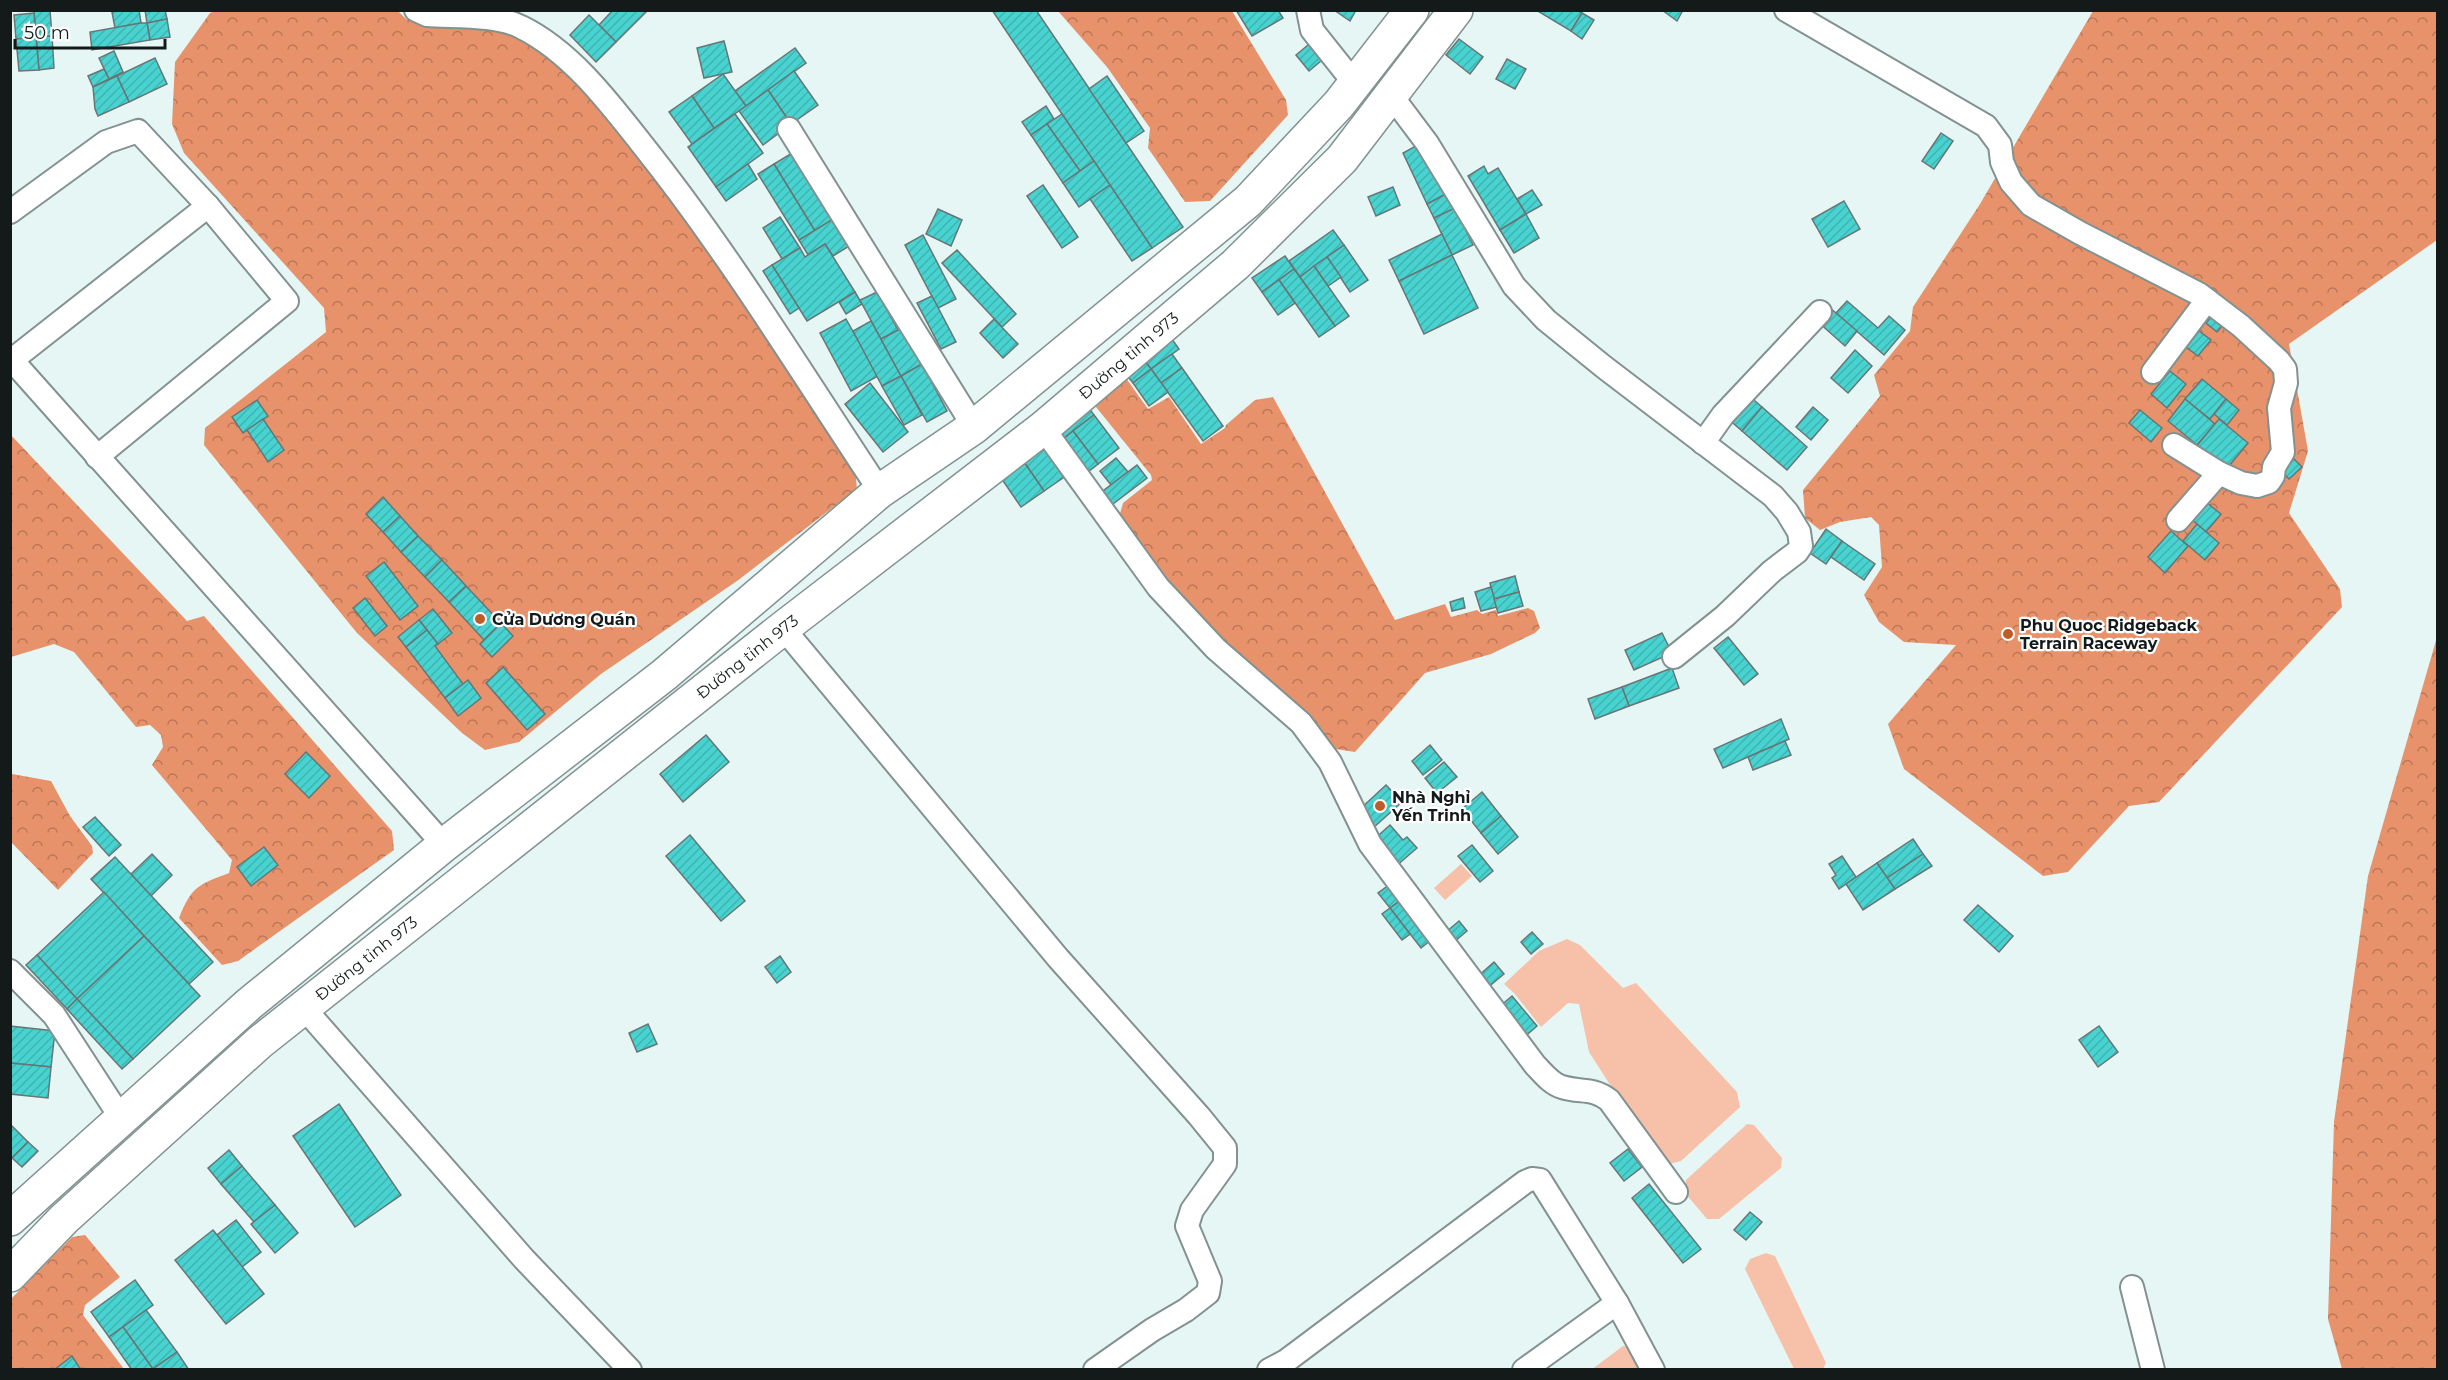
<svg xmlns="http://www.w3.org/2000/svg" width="2448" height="1380" font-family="Montserrat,sans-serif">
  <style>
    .forest { fill: url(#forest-crowns) }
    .water { fill: #f7c1a9 }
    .building { fill: url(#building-hatch); stroke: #677675; stroke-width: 1.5 }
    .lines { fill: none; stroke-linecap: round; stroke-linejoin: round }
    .street-casing { stroke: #829291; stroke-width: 26 }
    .primary-casing { stroke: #829291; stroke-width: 36 }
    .street { stroke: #fff; stroke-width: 22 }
    .primary { stroke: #fff; stroke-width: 33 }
    .poi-dot { fill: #bf5b26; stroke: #fff; stroke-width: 2 }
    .labels { text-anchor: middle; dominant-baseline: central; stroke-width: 4.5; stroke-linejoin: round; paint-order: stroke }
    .street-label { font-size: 16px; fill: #141a1a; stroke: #fff }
    .poi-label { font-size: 16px; font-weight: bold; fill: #141a1a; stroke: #fff; text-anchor: start }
  </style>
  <defs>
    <pattern id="forest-crowns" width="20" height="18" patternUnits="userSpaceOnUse" patternTransform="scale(1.5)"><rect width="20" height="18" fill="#e8926b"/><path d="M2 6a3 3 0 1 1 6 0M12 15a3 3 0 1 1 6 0" fill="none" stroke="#bb7657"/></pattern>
    <pattern id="building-hatch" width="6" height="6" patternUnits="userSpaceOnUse" patternTransform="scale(1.5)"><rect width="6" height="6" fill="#48d3d0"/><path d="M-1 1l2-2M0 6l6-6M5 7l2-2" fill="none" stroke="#3eb5b2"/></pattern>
  </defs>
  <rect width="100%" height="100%" fill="#e5f6f5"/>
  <g class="forest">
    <path d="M215,11H398L406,19L421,24L492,28L545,50L612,118L678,204L855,470L857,489L737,581L601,674L519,742L485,750L462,733L357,633L204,445L205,428L326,332L324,308L184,153L172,124L175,62L210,13Z"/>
    <path d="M1058,11H1232L1286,100L1288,115L1210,201L1185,202L1148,148L1150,128L1107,67Z"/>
    <path d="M2093,11H2437V240L2289,344L2308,451L2289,513L2340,589L2342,607L2159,802L2129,806L2068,872L2043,876L1904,769L1888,724L1956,645L1904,642L1879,622L1864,595L1882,567L1879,525L1871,517L1840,522L1820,530L1805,518L1803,490L1880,396L1874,375L1910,331L1913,307L1980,204Z"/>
    <path d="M1123,374L1148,409L1169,397L1201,444L1225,428L1226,425L1255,400L1273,397L1395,620L1445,604L1451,617L1477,610L1482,614L1496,610L1498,616L1528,608L1534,611L1540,628L1535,633L1491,654L1425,673L1355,752L1336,749L1261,678L1178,592L1119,517L1123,503L1152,480L1151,475L1092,402Z"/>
    <path d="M10,434L187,621L204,616L392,831L394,850L238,961L222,965L179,918C192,886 198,885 229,873L232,860L152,765L163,747L161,735L150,725L136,727L74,652L54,644L11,657Z"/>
    <path d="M2437,637V1369H2342L2328,1319L2334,1122L2368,876Z"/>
    <path d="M11,768L12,774L51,781L70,816L92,846L93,853L58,890L11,842Z"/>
    <path d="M85,1235L120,1277L85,1305L83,1315L124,1369L11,1370V1299L72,1237Z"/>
  </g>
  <g class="water">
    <path d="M1461,864L1472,876L1445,900L1434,888Z"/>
    <path d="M1567,939L1580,945L1623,988L1636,983L1737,1092L1740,1107L1681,1161L1669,1164L1616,1094L1589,1052L1579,1004L1568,1003L1541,1027L1514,993L1504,984L1539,951Z"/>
    <path d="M1747,1124L1754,1125L1782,1158L1781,1168L1719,1219H1707L1685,1193L1686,1180Z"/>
    <path d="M1766,1253L1775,1256L1826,1363L1823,1369H1794L1745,1269L1750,1259Z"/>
    <path d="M1623,1346L1632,1347L1646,1370H1591Z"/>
  </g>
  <g class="building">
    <path d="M34,10H50L52,36L36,37Z"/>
    <path d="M124,10H139L141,23L115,28L112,12Z"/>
    <path d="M145,10H165L167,19L147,23Z"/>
    <path d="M613,10H648L616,42L599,25Z"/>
    <path d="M992,10H1036L1183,227L1152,248Z"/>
    <path d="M1236,10H1278L1283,18L1252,36Z"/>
    <path d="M1334,10H1353L1355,12L1350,21Z"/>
    <path d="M1536,10H1577L1582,13L1571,31Z"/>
    <path d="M1662,10H1683L1677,21Z"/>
    <path d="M34,13L36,37L16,39L14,15Z"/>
    <path d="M1582,13L1594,20L1582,39L1571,31Z"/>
    <path d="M589,15L616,42L596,62L570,35Z"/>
    <path d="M167,19L170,37L150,40L147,23Z"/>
    <path d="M141,23H147L150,40L92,50L90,32Z"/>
    <path d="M52,36L54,68L39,70L36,37Z"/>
    <path d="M36,37L39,70L19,71L16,39Z"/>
    <path d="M1459,39L1483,57L1470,74L1446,55Z"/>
    <path d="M1314,40L1327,56L1309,71L1296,55Z"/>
    <path d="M724,41L732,72L704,78L697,48Z"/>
    <path d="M795,48L806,63L746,106L735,91Z"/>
    <path d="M114,51L123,72L109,79L99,58Z"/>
    <path d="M155,58L167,84L129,102L117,76Z"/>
    <path d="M1507,59L1526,69L1515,89L1496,79Z"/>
    <path d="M104,69L109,79L93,87L88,76Z"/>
    <path d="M794,71L818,105L791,124L768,90Z"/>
    <path d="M723,74L746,106L714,128L692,96Z"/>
    <path d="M117,76L129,102L98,116L95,109L93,87Z"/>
    <path d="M1107,76L1144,131L1126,143L1089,89Z"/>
    <path d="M768,90L791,124L763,145L739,111Z"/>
    <path d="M692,96L714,128L692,144L669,112Z"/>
    <path d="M1046,106L1054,119L1031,135L1022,122Z"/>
    <path d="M735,114L763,153L716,187L688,147Z"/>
    <path d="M1062,114L1094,161L1080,171L1047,124Z"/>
    <path d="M1047,124L1080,171L1063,183L1031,135Z"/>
    <path d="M1941,133L1953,141L1934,169L1922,161Z"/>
    <path d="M1423,142L1448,193L1427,204L1403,153Z"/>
    <path d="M797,150L838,216L815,231L774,164Z"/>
    <path d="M1094,161L1110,185L1079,207L1063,183Z"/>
    <path d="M748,164L757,179L726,201L716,187Z"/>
    <path d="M774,164L815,231L799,240L758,174Z"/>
    <path d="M1484,166L1488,174L1498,168L1526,214L1500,230L1468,176Z"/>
    <path d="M1043,185L1078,237L1062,248L1027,196Z"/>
    <path d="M1110,185L1152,248L1132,261L1090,199Z"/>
    <path d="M1393,187L1400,205L1376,216L1368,197Z"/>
    <path d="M1532,190L1542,205L1526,214L1517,199Z"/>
    <path d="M1448,193L1455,208L1434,218L1427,204Z"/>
    <path d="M1844,201L1860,229L1828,247L1812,219Z"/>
    <path d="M1455,208L1473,245L1452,255L1434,218Z"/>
    <path d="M938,209L962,220L951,246L926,234Z"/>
    <path d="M1526,214L1539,238L1514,253L1500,230Z"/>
    <path d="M838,216L854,243L833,256L825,244L808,255L799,240Z"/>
    <path d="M780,217L800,248L782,259L763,228Z"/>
    <path d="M1333,230L1344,245L1300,277L1289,261Z"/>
    <path d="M1442,234L1452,255L1399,281L1389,260Z"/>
    <path d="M923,235L956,299L938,308L905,245Z"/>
    <path d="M825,244L855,292L807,321L772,265L800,248L805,257Z"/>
    <path d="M1344,245L1368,280L1350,292L1327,257Z"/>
    <path d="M957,250L1016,314L1002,327L942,263Z"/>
    <path d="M1452,255L1478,308L1424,334L1399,281Z"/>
    <path d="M1285,256L1294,269L1262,292L1252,278Z"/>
    <path d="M1327,257L1341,277L1328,286L1314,266Z"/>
    <path d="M772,265L799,308L790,314L763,271Z"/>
    <path d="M1314,266L1349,316L1335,326L1300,277Z"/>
    <path d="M1294,269L1335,326L1319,337L1279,280Z"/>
    <path d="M1279,280L1295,303L1278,315L1262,292Z"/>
    <path d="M855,292L862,304L846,314L839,302Z"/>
    <path d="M877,292L898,330L881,339L860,300Z"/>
    <path d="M932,296L956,342L941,349L917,303Z"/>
    <path d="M1847,301L1878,328L1889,316L1905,330L1884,355L1836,313Z"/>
    <path d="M1829,307L1857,331L1845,346L1817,321Z"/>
    <path d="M2215,311L2226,321L2217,332L2206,323Z"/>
    <path d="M846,319L878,376L851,391L820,333Z"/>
    <path d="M994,319L1018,344L1003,358L980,333Z"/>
    <path d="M871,321L901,376L882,386L853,331Z"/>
    <path d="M902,328L922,364L901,376L881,339Z"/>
    <path d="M2199,331L2211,340L2198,356L2186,347Z"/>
    <path d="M1169,335L1179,349L1151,369L1141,356Z"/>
    <path d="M1855,350L1872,366L1848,393L1831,378Z"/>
    <path d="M1172,354L1182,368L1161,383L1151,369Z"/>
    <path d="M1141,356L1151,369L1133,383L1122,369Z"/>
    <path d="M922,364L947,411L927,422L901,376Z"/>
    <path d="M1182,368L1223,426L1203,441L1161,383Z"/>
    <path d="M1151,369L1168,392L1149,406L1133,383Z"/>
    <path d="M2170,371L2186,384L2167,408L2151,394Z"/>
    <path d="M901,376L922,415L904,425L882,386Z"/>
    <path d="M2202,379L2226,399L2210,419L2185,399Z"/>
    <path d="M870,383L908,432L883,452L845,404Z"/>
    <path d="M1747,394L1762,407L1742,431L1727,418Z"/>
    <path d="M2185,399L2215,424L2197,445L2168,421Z"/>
    <path d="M2226,399L2239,410L2227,425L2214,414Z"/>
    <path d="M257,400L268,416L243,433L232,417Z"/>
    <path d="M1084,401L1094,415L1059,442L1048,428Z"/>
    <path d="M1762,407L1807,447L1787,470L1742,431Z"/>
    <path d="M1813,407L1828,420L1811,440L1796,427Z"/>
    <path d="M2140,410L2162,428L2151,442L2129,423Z"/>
    <path d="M1094,415L1119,448L1098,464L1073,431Z"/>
    <path d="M263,419L284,450L268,462L247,430Z"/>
    <path d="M2219,419L2248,443L2224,472L2195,448Z"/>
    <path d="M1073,431L1098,464L1084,475L1059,442Z"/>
    <path d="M1048,441L1070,473L1044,491L1022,459Z"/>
    <path d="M2292,457L2302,467L2289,479L2280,470Z"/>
    <path d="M1116,458L1128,472L1111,485L1100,471Z"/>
    <path d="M1022,459L1044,491L1021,507L999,475Z"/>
    <path d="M1137,465L1147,478L1109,507L1099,494Z"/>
    <path d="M383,497L400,516L383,532L366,514Z"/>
    <path d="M2202,499L2221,514L2206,532L2188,516Z"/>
    <path d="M400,516L418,536L401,552L383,532Z"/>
    <path d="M2197,524L2219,543L2205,560L2183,541Z"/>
    <path d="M1826,529L1842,541L1826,564L1810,553Z"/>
    <path d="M2171,531L2188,546L2165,573L2148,557Z"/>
    <path d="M418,536L442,560L425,577L401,552Z"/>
    <path d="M1842,541L1875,564L1864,580L1831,557Z"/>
    <path d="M442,560L466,586L449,602L425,577Z"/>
    <path d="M384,562L418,606L400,620L366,576Z"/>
    <path d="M1515,576L1519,592L1494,599L1490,583Z"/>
    <path d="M466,586L501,623L484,640L449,602Z"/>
    <path d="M1491,587L1497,607L1481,611L1475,592Z"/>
    <path d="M1519,592L1523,606L1498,613L1494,599Z"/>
    <path d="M365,598L387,626L375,636L353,608Z"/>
    <path d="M1463,598L1465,608L1452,611L1450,602Z"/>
    <path d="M433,609L452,633L438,644L419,620Z"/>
    <path d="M419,620L427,630L406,647L398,637Z"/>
    <path d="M501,623L513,636L492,657L480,644Z"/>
    <path d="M427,630L438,644L435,646L463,684L445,698L406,647Z"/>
    <path d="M1662,633L1672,653L1634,670L1625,650Z"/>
    <path d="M1728,637L1758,674L1744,685L1714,648Z"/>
    <path d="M503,667L545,714L527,730L486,683Z"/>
    <path d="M1672,668L1679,688L1629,706L1622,687Z"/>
    <path d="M468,680L481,698L458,716L445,698Z"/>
    <path d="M1622,687L1629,706L1595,719L1588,699Z"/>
    <path d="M1781,719L1789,739L1723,768L1714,749Z"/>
    <path d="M706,735L729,762L683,802L660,774Z"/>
    <path d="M1785,741L1791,755L1753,770L1748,757Z"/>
    <path d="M1430,745L1442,760L1423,775L1412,761Z"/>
    <path d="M306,752L330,776L309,798L285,774Z"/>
    <path d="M1444,762L1457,777L1437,793L1425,778Z"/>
    <path d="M1386,785L1402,802L1373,828L1358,811Z"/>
    <path d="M1482,792L1501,816L1481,833L1462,809Z"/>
    <path d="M1501,816L1518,837L1498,854L1481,833Z"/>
    <path d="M95,817L121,845L109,856L83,827Z"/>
    <path d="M1390,825L1403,840L1407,837L1417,848L1395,867L1372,841Z"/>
    <path d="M690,835L745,901L721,921L666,856Z"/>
    <path d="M1913,839L1923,854L1887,878L1877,863Z"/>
    <path d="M1472,845L1493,871L1480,882L1458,856Z"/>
    <path d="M264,847L278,865L251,886L237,867Z"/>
    <path d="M152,854L172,875L151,896L131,874Z"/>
    <path d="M1923,854L1932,866L1895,889L1887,878Z"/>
    <path d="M1842,856L1856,877L1839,889L1832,878L1836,875L1829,864Z"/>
    <path d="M115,857L213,962L189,984L91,879Z"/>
    <path d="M1877,863L1895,889L1863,910L1846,884Z"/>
    <path d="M1389,885L1400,901L1390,908L1378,893Z"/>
    <path d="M104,892L144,936L77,999L37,955Z"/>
    <path d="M1400,901L1431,940L1421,948L1390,908Z"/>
    <path d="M1978,905L2013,936L1999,952L1964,920Z"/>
    <path d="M1390,908L1410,934L1402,940L1382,914Z"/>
    <path d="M1459,921L1467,931L1454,942L1446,932Z"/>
    <path d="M1532,932L1543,944L1531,954L1521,942Z"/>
    <path d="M144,936L200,996L133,1059L77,999Z"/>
    <path d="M37,955L77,999L67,1009L26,965Z"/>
    <path d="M780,956L791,972L777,983L765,967Z"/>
    <path d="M1494,962L1504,974L1486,989L1477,977Z"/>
    <path d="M1512,996L1537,1026L1523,1038L1499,1007Z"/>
    <path d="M77,999L133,1059L122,1069L67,1009Z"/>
    <path d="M648,1024L657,1044L637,1052L629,1033Z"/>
    <path d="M10,1026L55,1031L51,1067L10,1063Z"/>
    <path d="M2099,1026L2118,1052L2098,1067L2079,1040Z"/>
    <path d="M10,1063L51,1067L48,1098L10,1094Z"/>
    <path d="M339,1104L401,1195L355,1227L293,1136Z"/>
    <path d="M10,1124L28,1142L10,1160Z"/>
    <path d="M28,1142L38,1151L22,1167L12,1158Z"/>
    <path d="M1628,1149L1642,1167L1624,1181L1610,1163Z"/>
    <path d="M229,1150L242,1166L221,1184L208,1168Z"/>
    <path d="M242,1166L275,1205L254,1222L221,1184Z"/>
    <path d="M1649,1184L1701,1249L1683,1263L1632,1198Z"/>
    <path d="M275,1205L298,1233L275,1253L251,1224Z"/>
    <path d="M1750,1212L1762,1222L1746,1240L1734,1230Z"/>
    <path d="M236,1220L261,1252L242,1267L217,1235Z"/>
    <path d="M213,1230L264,1294L226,1324L175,1260Z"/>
    <path d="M135,1280L153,1305L109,1337L91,1312Z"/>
    <path d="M146,1310L177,1352L153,1369L123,1327Z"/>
    <path d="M123,1327L153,1369V1370H132L109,1337Z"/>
    <path d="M177,1352L189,1370H153V1369Z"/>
    <path d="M72,1356L81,1370H54Z"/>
  </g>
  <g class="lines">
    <g class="street-casing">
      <g id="street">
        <path d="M416,10L427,15C454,17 496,14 521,27C570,51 608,101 641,143C729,253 802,374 880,491"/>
        <path d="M1308,10L1312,30L1355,84"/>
        <path d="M1786,10L1986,126L2000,145L2002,162L2011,182L2031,205L2080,233L2199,294L2241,326L2279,361L2285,369L2286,383L2279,408L2283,452L2274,467L2273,476L2269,482L2257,486L2241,483L2219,473L2174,445"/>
        <path d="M1391,95L1427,143L1514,286L1546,320L1604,367L1773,496L1787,512L1799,532L1801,546L1797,552L1772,571L1725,616L1674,657"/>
        <path d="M789,129L974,427"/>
        <path d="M10,212L106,142L138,131L208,206L287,301L97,457"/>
        <path d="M10,358L444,845"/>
        <path d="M12,360L208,206"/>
        <path d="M2153,372L2207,300"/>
        <path d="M1043,428L1158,587L1216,649L1301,723L1330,762L1370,844L1535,1065C1543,1073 1551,1084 1562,1087C1581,1093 1592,1087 1609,1100L1676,1192"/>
        <path d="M1703,443L1723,415L1820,312"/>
        <path d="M2178,520L2219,473"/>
        <path d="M783,628L1058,958L1199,1116L1225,1148V1164L1192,1210L1187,1226L1210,1281L1208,1293L1186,1310L1152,1330L1095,1370"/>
        <path d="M10,971L54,1015L121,1118"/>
        <path d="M303,1007L524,1259L630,1370"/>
        <path d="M2132,1287L2153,1370"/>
        <path d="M1269,1370L1286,1361L1525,1182L1532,1179L1540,1180L1617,1303L1653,1370"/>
        <path d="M1524,1370L1617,1303"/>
      </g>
    </g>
    <g class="primary-casing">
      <g id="primary">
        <path d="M10,1219L249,1004L444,845L664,675L880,491L974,427L1248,201L1339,104L1412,10"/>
        <path id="s1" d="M10,1275L64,1219L260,1042L783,628L1043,428L1235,265L1342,159L1456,10"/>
      </g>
    </g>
    <use href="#street" class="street"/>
    <use href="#primary" class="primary"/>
  </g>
  <g class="poi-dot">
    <circle cx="480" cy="619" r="6"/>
    <circle cx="2008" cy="634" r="6"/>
    <circle cx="1380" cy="806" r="6"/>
  </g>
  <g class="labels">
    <g class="street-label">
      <text stroke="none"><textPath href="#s1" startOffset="1449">Đường tỉnh 973</textPath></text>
      <text stroke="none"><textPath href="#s1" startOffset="963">Đường tỉnh 973</textPath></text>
      <text stroke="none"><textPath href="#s1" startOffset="477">Đường tỉnh 973</textPath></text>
    </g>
    <g class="poi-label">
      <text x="492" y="619">Cửa Dương Quán</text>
      <text x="2020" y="625">Phu Quoc Ridgeback<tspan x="2020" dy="18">Terrain Raceway</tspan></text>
      <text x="1392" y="797">Nhà Nghỉ<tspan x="1392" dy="18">Yến Trinh</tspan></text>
    </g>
  </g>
  <rect width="2448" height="1380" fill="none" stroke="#141a1a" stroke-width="24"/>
  <path d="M15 39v9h150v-9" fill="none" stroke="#141a1a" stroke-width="3"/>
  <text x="24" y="39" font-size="18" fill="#141a1a" stroke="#ffffff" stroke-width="4.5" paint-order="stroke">50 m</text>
</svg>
